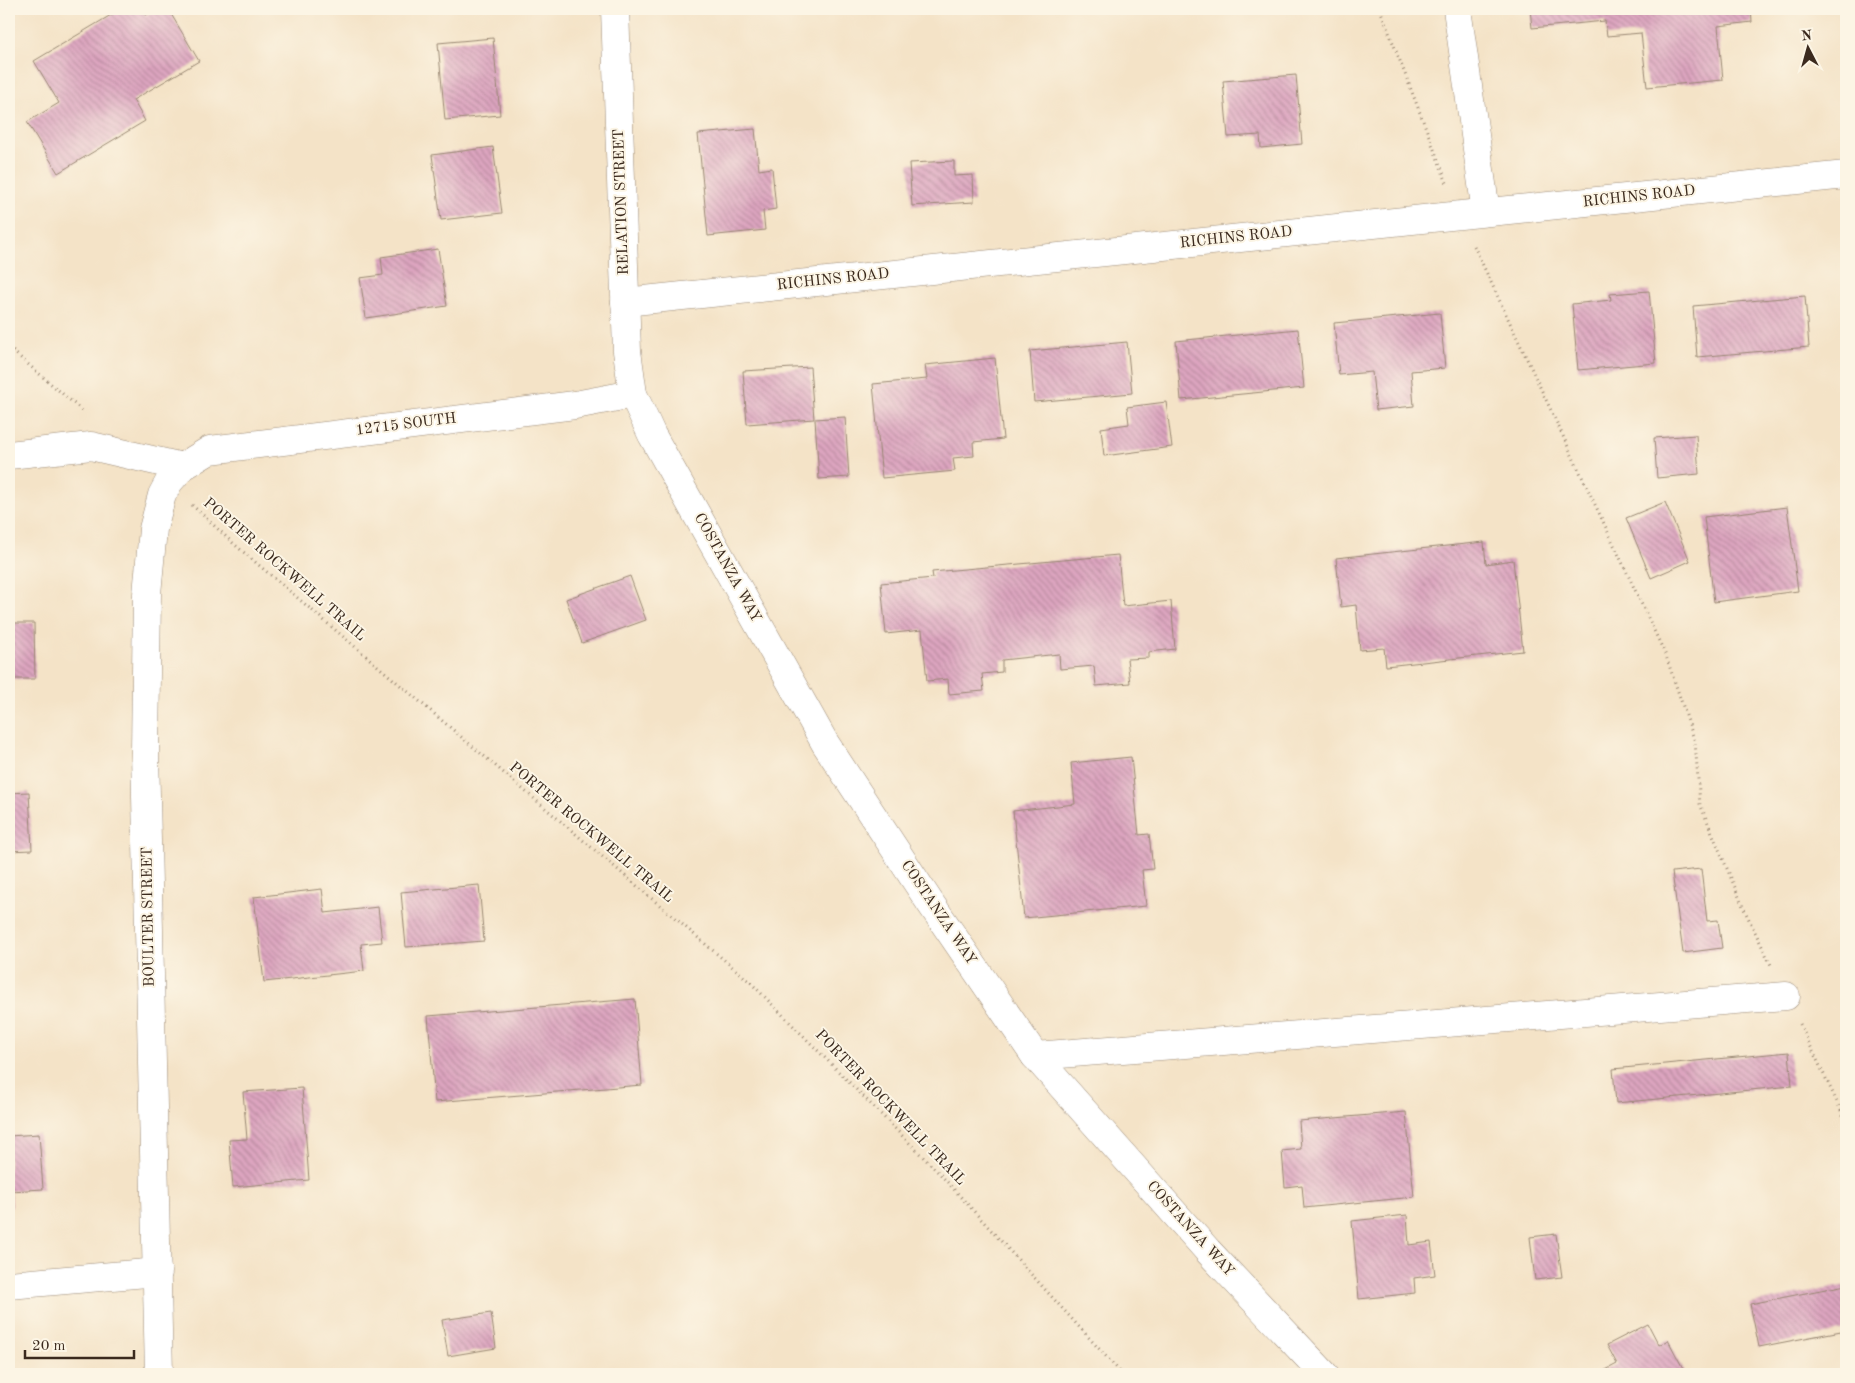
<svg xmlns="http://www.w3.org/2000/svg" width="1855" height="1383" font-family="'Old Standard TT',serif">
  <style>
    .building { fill: url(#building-back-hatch) }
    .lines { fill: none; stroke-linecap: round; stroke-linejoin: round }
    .minor-casing { stroke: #988672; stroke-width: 29 }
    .path { stroke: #988672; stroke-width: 3; stroke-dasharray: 1 4; stroke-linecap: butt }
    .minor { stroke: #fff; stroke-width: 28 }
    .labels { text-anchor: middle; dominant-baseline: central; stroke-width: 4; stroke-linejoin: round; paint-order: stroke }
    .street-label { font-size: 15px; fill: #3b2a1e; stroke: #fcf5e5 }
  </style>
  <defs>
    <pattern id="building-back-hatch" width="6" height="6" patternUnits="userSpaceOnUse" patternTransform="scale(1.25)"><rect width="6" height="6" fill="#dda5c0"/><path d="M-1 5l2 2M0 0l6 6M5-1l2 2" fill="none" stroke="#b4879b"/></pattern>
  </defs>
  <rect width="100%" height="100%" fill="#fcf5e5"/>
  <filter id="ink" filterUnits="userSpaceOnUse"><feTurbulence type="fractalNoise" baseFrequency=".02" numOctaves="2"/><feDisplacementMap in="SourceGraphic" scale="10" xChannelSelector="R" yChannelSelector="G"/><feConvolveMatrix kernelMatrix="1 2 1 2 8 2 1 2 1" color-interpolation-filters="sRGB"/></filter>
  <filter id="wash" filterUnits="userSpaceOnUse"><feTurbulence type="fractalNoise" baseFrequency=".0096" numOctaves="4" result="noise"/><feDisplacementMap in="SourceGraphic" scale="20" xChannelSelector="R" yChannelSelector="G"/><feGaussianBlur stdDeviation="1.12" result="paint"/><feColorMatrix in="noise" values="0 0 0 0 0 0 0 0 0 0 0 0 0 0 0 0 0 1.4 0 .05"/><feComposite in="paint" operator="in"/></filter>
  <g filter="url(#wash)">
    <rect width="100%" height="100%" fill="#f4e3c7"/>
    <g id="blocks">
      <g class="building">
        <path d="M121,9H142L146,15L157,9H168L199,61L133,100L145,121L58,173L27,122L59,103L34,61Z"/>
        <path d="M1530,9H1751L1752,22L1718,26L1723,80L1647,87L1641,33L1607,36L1605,21L1532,28Z"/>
        <path d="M493,38L500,115L445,120L438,43Z"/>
        <path d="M1296,75L1302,144L1261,148L1260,135L1228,137L1223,81Z"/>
        <path d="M755,129L759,170L772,168L776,209L763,211L765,230L708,236L698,134Z"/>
        <path d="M493,147L502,213L441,220L432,155Z"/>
        <path d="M954,161V176L973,175L974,202L912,206L909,163Z"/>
        <path d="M438,249L447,306L366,318L360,278L383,275L381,257Z"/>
        <path d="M1649,291L1656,363L1578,370L1572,304L1611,300L1610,294Z"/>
        <path d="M1805,296L1809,347L1697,357L1693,306Z"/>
        <path d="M1440,313L1445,368L1411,371L1414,406L1376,410L1372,372L1339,375L1334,323Z"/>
        <path d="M1298,329L1304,388L1181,400L1176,341Z"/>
        <path d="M1127,342L1132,393L1034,402L1030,351Z"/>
        <path d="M995,358L1003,439L973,442L974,456L953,458L955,471L882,478L873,384L927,379L925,365Z"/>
        <path d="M810,367L814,419L747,424L743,371Z"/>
        <path d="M1166,402L1172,447L1104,456L1101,428L1129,424L1127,407Z"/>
        <path d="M845,417L849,477L819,479L815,419Z"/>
        <path d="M1696,435L1699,474L1657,478L1654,438Z"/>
        <path d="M1665,502L1690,561L1651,578L1626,518Z"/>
        <path d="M1787,507L1798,591L1714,602L1704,517Z"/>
        <path d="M1484,542L1486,564L1513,560L1523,651L1386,666L1384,648L1360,650L1356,605L1341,607L1336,558Z"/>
        <path d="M1118,555L1123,606L1171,601L1175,649L1149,652V658L1127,659L1130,683L1096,686L1094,666L1060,669L1059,654L1002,660V672L982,674L984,691L949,694L948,679L927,681L922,630L886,634L881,583L933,578L932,572Z"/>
        <path d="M630,576L646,620L582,643L566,599Z"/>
        <path d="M9,623H34L35,679H9Z"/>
        <path d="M1131,757L1139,835L1149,834L1153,869L1142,870L1146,906L1024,918L1013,811L1075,804L1071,763Z"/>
        <path d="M29,792L32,850L9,851V793Z"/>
        <path d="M1701,869L1707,921L1718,920L1722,948L1683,953L1672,872Z"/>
        <path d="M479,885L484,941L406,947L401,892Z"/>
        <path d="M322,889L325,913L378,907L382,942L361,944L364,971L264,982L254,897Z"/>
        <path d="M635,999L642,1085L435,1102L428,1016Z"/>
        <path d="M1789,1052L1792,1086L1616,1103L1613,1069Z"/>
        <path d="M302,1088L309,1180L233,1187L229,1140L247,1139L243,1092Z"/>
        <path d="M1406,1112L1414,1197L1304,1208L1302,1185L1285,1187L1282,1151L1301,1149L1299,1121Z"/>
        <path d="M39,1134L43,1189L11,1191L12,1207L9,1208V1136Z"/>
        <path d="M1407,1215L1409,1245L1431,1242L1435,1275L1414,1278L1415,1293L1359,1299L1352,1221Z"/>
        <path d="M1556,1234L1562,1277L1535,1280L1530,1237Z"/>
        <path d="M1846,1285V1330L1759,1347L1750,1304Z"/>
        <path d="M491,1313L496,1348L448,1356L442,1320Z"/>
        <path d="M1648,1324L1659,1345L1668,1340L1686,1374H1598L1617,1364L1607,1345Z"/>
      </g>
    </g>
  </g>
  <g filter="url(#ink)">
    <use href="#blocks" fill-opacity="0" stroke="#988672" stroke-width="1"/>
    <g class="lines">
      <g class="minor-casing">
        <g id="minor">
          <path d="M615,9L627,351L633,394L652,435L825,743L929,901L1035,1056L1208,1251L1324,1374"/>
          <path d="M1457,9L1486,212"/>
          <path d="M625,302L1846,175"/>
          <path d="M9,455L91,446L182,467"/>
          <path d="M1035,1056L1786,996"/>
          <path d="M9,1285L158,1272"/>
          <path d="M159,1374L145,752L147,594L153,529L162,495L169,482L182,467L210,450L575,405L633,394"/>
        </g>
      </g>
      <g class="path">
        <path d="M1380,9L1447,183"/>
        <path d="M1474,246L1666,656L1695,742L1700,804L1744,909L1771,965"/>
        <path d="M9,348L85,413"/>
        <path d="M192,505L234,544L749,981L940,1174L1122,1374"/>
        <path d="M1800,1024L1846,1121"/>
      </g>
      <use href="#minor" class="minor"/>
    </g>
  </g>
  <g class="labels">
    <g class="street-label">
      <text transform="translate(1639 197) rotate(-6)">RICHINS ROAD</text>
      <text transform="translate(622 202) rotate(-92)">RELATION STREET</text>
      <text transform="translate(1236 238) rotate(-6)">RICHINS ROAD</text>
      <text transform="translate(833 280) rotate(-6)">RICHINS ROAD</text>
      <text transform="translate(406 425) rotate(-7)">12715 SOUTH</text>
      <text transform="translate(727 568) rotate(61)">COSTANZA WAY</text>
      <text transform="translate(284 570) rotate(41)">PORTER ROCKWELL TRAIL</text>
      <text transform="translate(591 833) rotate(40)">PORTER ROCKWELL TRAIL</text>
      <text transform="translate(938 913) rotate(56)">COSTANZA WAY</text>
      <text transform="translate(149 917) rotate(-91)">BOULTER STREET</text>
      <text transform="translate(890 1108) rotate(46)">PORTER ROCKWELL TRAIL</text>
      <text transform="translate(1190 1229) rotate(48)">COSTANZA WAY</text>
    </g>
  </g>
  <rect width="1855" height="1383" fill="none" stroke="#fcf5e5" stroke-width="30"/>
  <g transform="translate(1808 48) rotate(354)" stroke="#fcf5e5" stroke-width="4" paint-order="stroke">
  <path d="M0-4L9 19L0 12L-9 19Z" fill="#3b2a1e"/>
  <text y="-8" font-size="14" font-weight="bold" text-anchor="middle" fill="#3b2a1e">N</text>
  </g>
  <path d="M25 1350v8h109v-8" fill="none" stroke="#3b2a1e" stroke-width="2.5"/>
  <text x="32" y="1350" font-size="15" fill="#3b2a1e" stroke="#fcf5e5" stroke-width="4" paint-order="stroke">20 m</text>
</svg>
